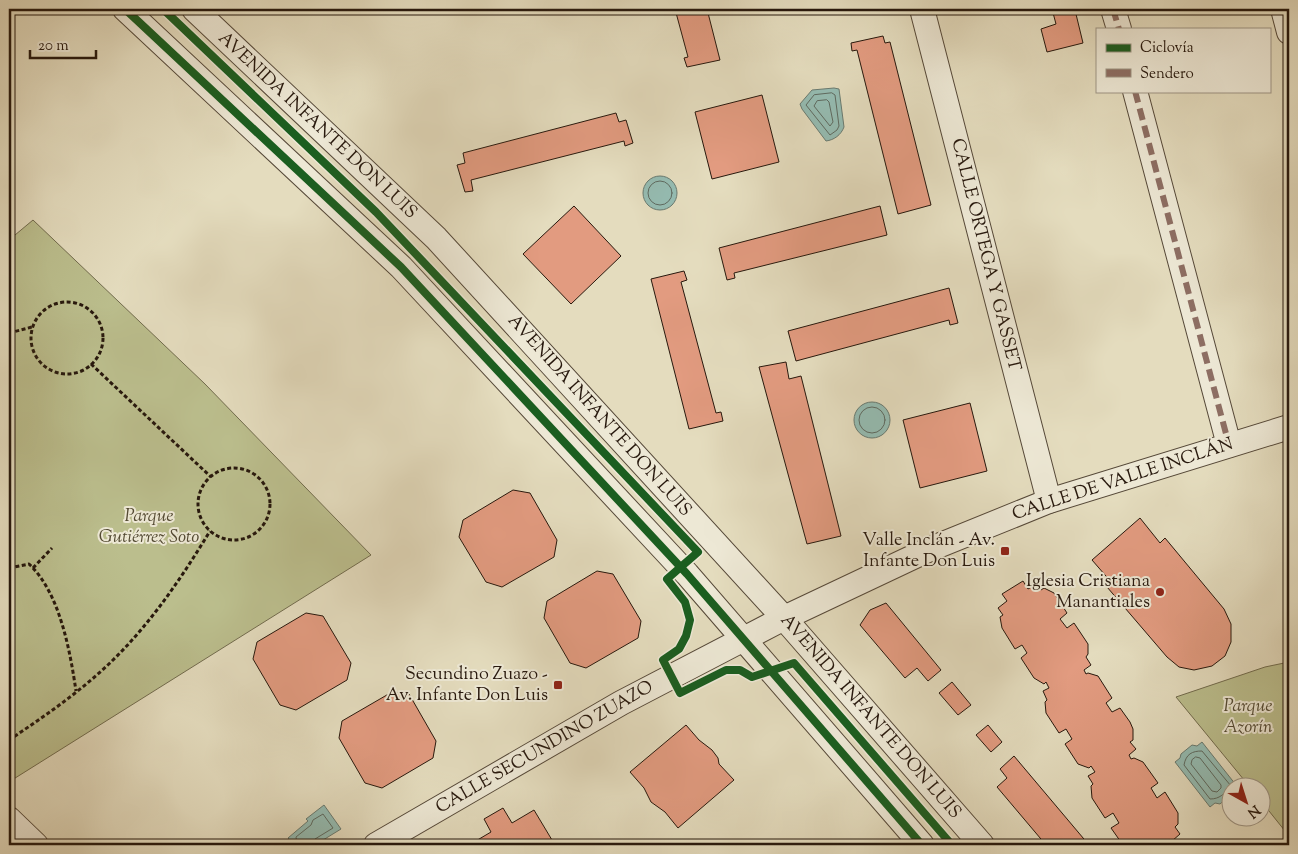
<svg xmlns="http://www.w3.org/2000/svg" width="1298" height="854" font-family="'Sorts Mill Goudy',serif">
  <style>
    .green { fill: #bbbe8d; stroke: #716b4d }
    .water { fill: #95bcb2; stroke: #697a70 }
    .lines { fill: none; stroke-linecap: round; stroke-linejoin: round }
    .shore { stroke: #5e6a60; stroke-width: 1 }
    .building { fill: #e29b80; stroke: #27180d }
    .street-casing { stroke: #564939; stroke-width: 26 }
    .path { stroke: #27180d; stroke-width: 3; stroke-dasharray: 4 2.5; stroke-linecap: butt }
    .street { stroke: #ede8d5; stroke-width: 24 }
    .quiet { stroke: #8d6e63; stroke-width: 6; stroke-dasharray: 12 6; stroke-linecap: butt }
    .cycleway-casing { stroke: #ede8d5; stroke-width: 11 }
    .cycleway { stroke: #1b5e20; stroke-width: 8 }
    .poi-dot { fill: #8f2418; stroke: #ede8d5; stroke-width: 2 }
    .labels { text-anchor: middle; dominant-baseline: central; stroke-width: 4; stroke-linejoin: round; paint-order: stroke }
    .street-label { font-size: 18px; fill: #27180d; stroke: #ede8d5 }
    .park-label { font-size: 18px; font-style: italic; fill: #534a33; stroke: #ede8d5 }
    .poi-label { font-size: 18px; fill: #27180d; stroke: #ede8d5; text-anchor: end }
  </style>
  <rect width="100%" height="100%" fill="#e4dcbe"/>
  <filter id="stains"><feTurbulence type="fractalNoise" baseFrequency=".004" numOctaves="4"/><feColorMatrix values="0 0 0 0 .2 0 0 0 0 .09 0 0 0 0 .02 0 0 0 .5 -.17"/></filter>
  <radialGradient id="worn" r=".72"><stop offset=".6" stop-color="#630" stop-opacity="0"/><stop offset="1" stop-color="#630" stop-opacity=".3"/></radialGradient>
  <g class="green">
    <path d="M33,220L205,384L371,555L12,780L9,776V240Z"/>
    <path d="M1289,662V836L1261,801L1260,786H1249L1176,697L1265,667Z"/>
  </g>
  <g class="water">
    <path d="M834,88L839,89L844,127C841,135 834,140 826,141L802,109L800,104L812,90Z"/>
    <circle cx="660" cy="193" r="17"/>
    <circle cx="872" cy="420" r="18"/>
    <path d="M1202,742L1236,785L1230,786V795L1220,804L1215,803L1210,807L1175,762L1180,758L1181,754L1192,745L1197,746Z"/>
    <path d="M324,805L341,829L315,845H294L288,838L308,821L306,819Z"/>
  </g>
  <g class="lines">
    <g class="shore">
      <path d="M832,93L835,95L839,126L837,130L830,135L806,105L814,95Z"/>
      <path d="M827,100L829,102L833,122L830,126L814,106L817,101Z"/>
      <circle cx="660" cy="193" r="12"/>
      <circle cx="872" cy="420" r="13"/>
      <path d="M1196,757L1200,758L1221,785V788L1217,792L1212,791L1191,764L1192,760Z"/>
      <path d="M1230,791C1222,793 1221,799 1210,799L1184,765C1186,754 1192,751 1202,751L1231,786"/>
      <path d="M297,845L296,837L311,825L313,820L323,814L333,828L315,839L313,845"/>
    </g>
  </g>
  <g class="building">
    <path d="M675,9H707L720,60L687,67L684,58L688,57Z"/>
    <path d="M1052,9H1079L1075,10L1083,43L1047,52L1041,29L1056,24Z"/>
    <path d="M883,36L885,43L890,42L931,205L898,214L857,50L852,51L851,43Z"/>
    <path d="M762,95L779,162L712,179L695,112Z"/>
    <path d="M616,113L619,122L626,120L633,143L625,146L624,141L471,180L473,191L465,192L457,165L465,163L463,153Z"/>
    <path d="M574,206L621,256L571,304L523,254Z"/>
    <path d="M880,206L887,235L734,273L735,278L727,280L719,248Z"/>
    <path d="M684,271L687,280L681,282L716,413L721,412L723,421L689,429L651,279Z"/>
    <path d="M949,288L958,323L950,325L949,320L796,361L788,331Z"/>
    <path d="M786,362L789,379L801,376L841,536L807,544L759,367Z"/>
    <path d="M970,403L987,471L920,488L903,420Z"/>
    <path d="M513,490L530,493L557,540L554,557L502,587L486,582L459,537L463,520Z"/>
    <path d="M1140,518L1160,543L1165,538L1224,609L1231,624V642L1225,656L1212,666L1194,670L1179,667L1167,657L1107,587L1112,583L1092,560Z"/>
    <path d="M597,571L613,574L641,621L638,638L586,668L570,663L544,618L547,601Z"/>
    <path d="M1023,581L1028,589L1037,584L1041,590L1044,588L1054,593L1067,613L1060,619L1067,628L1074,623L1088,644V654L1086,657L1091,665L1084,670L1086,674L1088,673L1098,676L1112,698L1106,703L1112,712L1120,708L1130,722L1133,729V740L1130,742L1136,749L1129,755L1131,759L1134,758L1143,762L1158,783L1151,788L1157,798L1165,792L1178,813V824L1175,827L1180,834L1172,841L1174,845H1123L1111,828L1119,823L1113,813L1105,818L1092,798L1091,786L1093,784L1088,776L1095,772L1091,766L1089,768L1078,764L1065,744L1072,739L1066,729L1059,733L1046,713L1045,702L1047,700L1043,691L1049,688L1046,682L1044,684L1034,678L1021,658L1027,653L1022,645L1015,649L1002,628L1000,617L1003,615L998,608L1007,601L1002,594Z"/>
    <path d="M886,603L941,670L928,681L917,668L905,678L860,625L870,610Z"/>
    <path d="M306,613L323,616L351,663L347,680L296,710L280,705L253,659L257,642Z"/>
    <path d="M952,682L971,705L958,715L939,693Z"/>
    <path d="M392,692L409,694L436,741L433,758L382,788L365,783L339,738L342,721Z"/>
    <path d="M686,725L699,740L712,750L718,758L719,764L734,780L678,828L665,812L651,802L644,788L630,772Z"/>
    <path d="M988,725L1002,742L991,752L976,735Z"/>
    <path d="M1014,756L1089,845H1046L997,787L1007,778L1000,769Z"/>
    <path d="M503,808L512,823L534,810L555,845H469L491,832L484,819Z"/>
  </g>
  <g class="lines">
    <g class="street-casing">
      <g id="street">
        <path d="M125,9L401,267L687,574L922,845"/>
        <path d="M194,9L436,238L784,618L982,845"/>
        <path d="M922,9L1049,501"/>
        <path d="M1113,9L1119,29"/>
        <path d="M1283,9L1289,32"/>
        <path d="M1135,91L1229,445"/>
        <path d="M9,819L36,845"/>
        <path d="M376,845L621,703L784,618L928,550L1049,501L1289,427"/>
      </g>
    </g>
    <g class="path">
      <circle cx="67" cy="338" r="36"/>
      <path d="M9,333L32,327"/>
      <path d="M91,364L211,477"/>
      <circle cx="234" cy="504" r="36"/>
      <path d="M9,568L29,564C60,593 70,651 76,691"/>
      <path d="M33,568L52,548"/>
      <path d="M9,740C48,714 87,687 120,653C155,617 184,574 210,531"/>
    </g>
    <use href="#street" class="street"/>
    <g class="quiet">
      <path d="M1113,9L1119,29"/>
      <path d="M1135,91L1229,445"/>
    </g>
    <g class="cycleway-casing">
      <g id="cycleway">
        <path d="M125,9L401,267L687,574L922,845"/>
        <path d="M163,9L376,212L698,552L667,579L685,602L690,620L686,636L679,649L663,660L680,693L726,670H740L752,677L794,663L952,845"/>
      </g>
    </g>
    <use href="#cycleway" class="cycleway"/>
  </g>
  <g class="poi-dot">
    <rect x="1000" y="546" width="10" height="10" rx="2.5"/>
    <circle cx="1160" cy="592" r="5"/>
    <rect x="553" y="680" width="10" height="10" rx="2.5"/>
  </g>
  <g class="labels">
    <g class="street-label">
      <text transform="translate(317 126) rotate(43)">AVENIDA INFANTE DON LUIS</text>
      <text transform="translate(985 255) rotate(76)">CALLE ORTEGA Y GASSET</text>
      <text transform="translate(599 416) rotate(48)">AVENIDA INFANTE DON LUIS</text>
      <text transform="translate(1123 480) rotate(-18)">CALLE DE VALLE INCLÁN</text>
      <text transform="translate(870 717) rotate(49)">AVENIDA INFANTE DON LUIS</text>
      <text transform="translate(545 748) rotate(-30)">CALLE SECUNDINO ZUAZO</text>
    </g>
    <g class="park-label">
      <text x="149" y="517">Parque<tspan x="149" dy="21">Gutiérrez Soto</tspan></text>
      <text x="1248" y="707">Parque<tspan x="1248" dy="21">Azorín</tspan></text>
    </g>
    <g class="poi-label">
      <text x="995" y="541">Valle Inclán - Av.<tspan x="995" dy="21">Infante Don Luis</tspan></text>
      <text x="1150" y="582">Iglesia Cristiana<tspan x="1150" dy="21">Manantiales</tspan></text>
      <text x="548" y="675">Secundino Zuazo -<tspan x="548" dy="21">Av. Infante Don Luis</tspan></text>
    </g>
  </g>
  <rect width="1298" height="854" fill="none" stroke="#e4dcbe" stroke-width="30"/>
  <rect x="10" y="10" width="1278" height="834" fill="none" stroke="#27180d" stroke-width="2.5"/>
  <rect x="15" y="15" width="1268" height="824" fill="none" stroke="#27180d"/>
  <rect x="1096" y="28" width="175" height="65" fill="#ede8d5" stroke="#9e9585"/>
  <rect x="1106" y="44" width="25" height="8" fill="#1b5e20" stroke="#9e9585"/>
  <text x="1140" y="52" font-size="15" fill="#27180d">Ciclovía</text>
  <rect x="1106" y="69" width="25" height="8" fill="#8d6e63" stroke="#9e9585"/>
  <text x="1140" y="78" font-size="15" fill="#27180d">Sendero</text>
  <g transform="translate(1246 802) rotate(141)"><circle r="24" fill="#ede8d5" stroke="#9e9585"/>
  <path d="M0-4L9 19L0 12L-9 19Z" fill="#8f2418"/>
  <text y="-8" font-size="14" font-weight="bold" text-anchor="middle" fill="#27180d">N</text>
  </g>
  <path d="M30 50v8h66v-8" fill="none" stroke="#27180d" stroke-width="2.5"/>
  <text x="38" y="50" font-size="15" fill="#27180d" stroke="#ede8d5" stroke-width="4" paint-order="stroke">20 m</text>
  <rect width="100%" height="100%" filter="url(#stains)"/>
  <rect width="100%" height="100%" fill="url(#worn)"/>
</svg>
